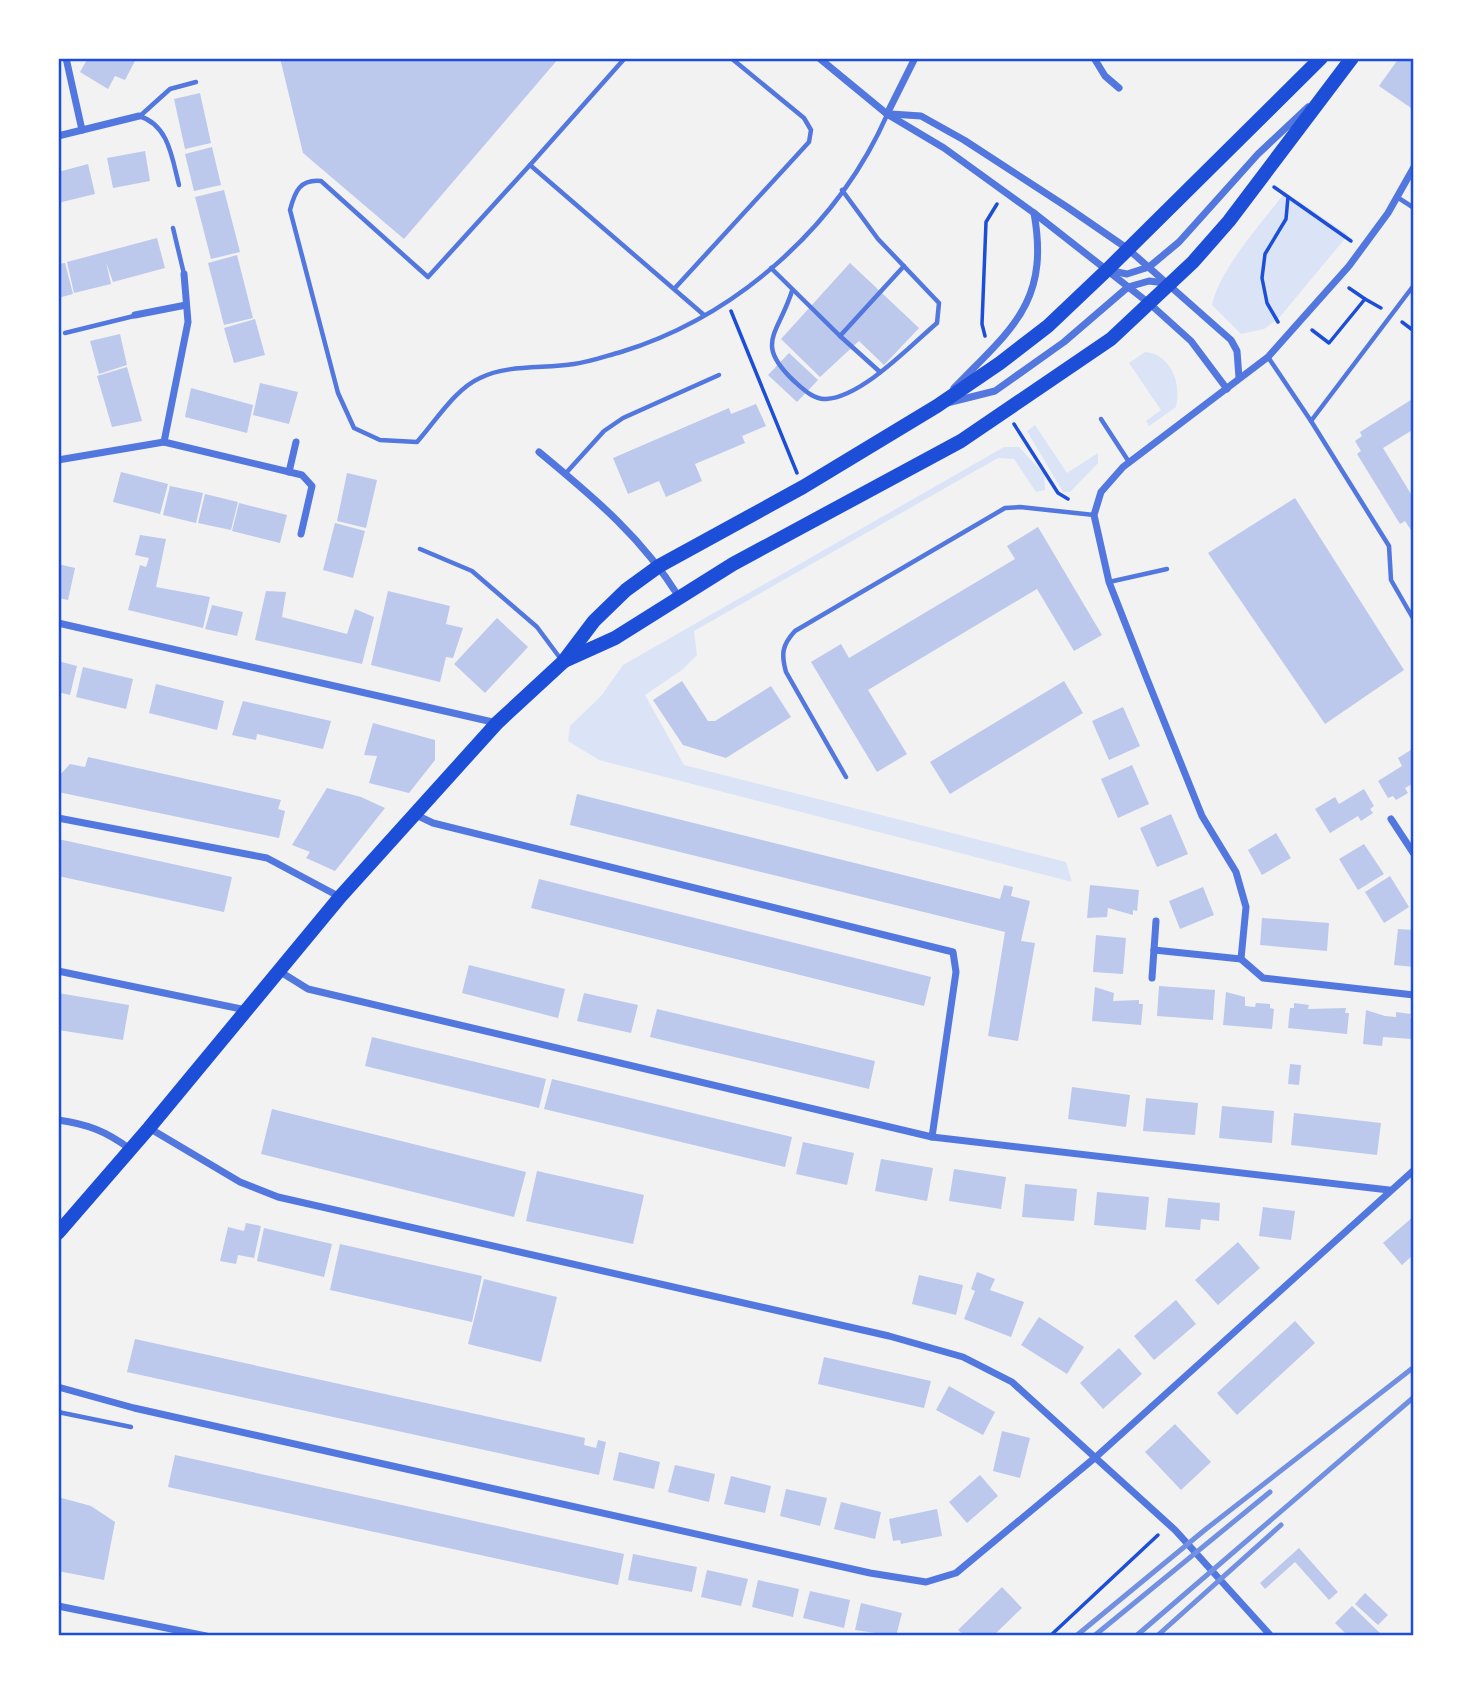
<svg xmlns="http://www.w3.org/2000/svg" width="1472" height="1694" font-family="'Noto Sans',sans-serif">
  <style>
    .green { fill: #dbe4f7 }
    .building { fill: #bdc9ec }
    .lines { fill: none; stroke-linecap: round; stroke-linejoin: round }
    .path { stroke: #1d4ed8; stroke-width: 3.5 }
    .service { stroke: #5277de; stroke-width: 4.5 }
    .minor { stroke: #5277de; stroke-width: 7 }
    .trunk { stroke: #1d4ed8; stroke-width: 14 }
    .rail { stroke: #7290e2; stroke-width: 5 }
    .neatline { fill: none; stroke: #1d4ed8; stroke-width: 2.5 }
  </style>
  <rect width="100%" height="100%" fill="#f2f2f2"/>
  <g class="green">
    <path d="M1285,192L1348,235L1279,318L1264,329L1241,334L1212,305C1219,269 1263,222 1285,192Z"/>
    <path d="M1145,352C1171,354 1182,384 1176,407L1149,426L1146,421L1161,410L1129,363Z"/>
    <path d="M1035,425L1067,473L1098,453V463L1070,492H1063L1027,431Z"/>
    <path d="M1004,447H1019L1044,474L1045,490L1036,492L1014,459L998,458L694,631L697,655L682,670L645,695L684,765L1066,862L1072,882L599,760L568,741L570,726L601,696L623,665Z"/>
  </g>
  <g class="building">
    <path d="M88,58H135L136,59L125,80L115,76L108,89L80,72Z"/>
    <path d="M280,58H559L404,239L303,153Z"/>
    <path d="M1399,58H1414V110L1379,86Z"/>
    <path d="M200,93L211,143L185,149L174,99Z"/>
    <path d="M212,147L221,185L194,191L185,154Z"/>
    <path d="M145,151L150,181L113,188L107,158Z"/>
    <path d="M88,164L95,194L58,203V172Z"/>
    <path d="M224,190L240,252L211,259L195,197Z"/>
    <path d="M157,238L165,268L113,282L106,262L111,284L74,293L67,262Z"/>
    <path d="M237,255L253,318L224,325L208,263Z"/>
    <path d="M65,263L73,294L58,298V264Z"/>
    <path d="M850,263L919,328L884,365L859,341L820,377L781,339Z"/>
    <path d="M255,319L265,355L234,363L224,328Z"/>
    <path d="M120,334L127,365L99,374L90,341Z"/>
    <path d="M789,353L818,380L797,402L768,375Z"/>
    <path d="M127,367L142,421L112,427L97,376Z"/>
    <path d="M260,383L298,392L289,424L253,415Z"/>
    <path d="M191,388L253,405L247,433L185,417Z"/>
    <path d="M1414,398V429L1383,448L1414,499V528L1411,530L1405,521L1400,524L1357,454L1361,451L1355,441L1362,436L1360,432Z"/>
    <path d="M756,404L766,426L742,436L745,443L695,464L702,481L666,497L659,481L628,494L613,458L729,408L731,414Z"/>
    <path d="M121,472L168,484L160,514L113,502Z"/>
    <path d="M347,473L377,480L366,528L337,521Z"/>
    <path d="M170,486L203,493L196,523L163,515Z"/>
    <path d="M205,494L238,502L231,530L198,523Z"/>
    <path d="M1295,498L1404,670L1325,724L1208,553Z"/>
    <path d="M239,503L287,515L280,543L232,531Z"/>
    <path d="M335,523L365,531L353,578L323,570Z"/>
    <path d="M1038,527L1102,635L1074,651L1037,589L868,690L907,754L877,772L811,662L841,644L849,658L1015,559L1007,546Z"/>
    <path d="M140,535L166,539L156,587L210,597L203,628L128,610L140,565L146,567L149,558L135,555Z"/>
    <path d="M58,564L75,568L68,600L58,598Z"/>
    <path d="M266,591L286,592L282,617L347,634L355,609L374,617L362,664L255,640Z"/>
    <path d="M388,591L450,606L446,624L463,628L453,658L446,657L440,682L371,665Z"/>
    <path d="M212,605L243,612L237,636L205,629Z"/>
    <path d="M497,618L528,647L485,693L454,664Z"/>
    <path d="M58,661L77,666L70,695L58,692Z"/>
    <path d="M83,667L133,679L126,709L76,697Z"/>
    <path d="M682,681L708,721H715L771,686L791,717L726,758L683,745L653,700Z"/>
    <path d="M1064,681L1083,713L950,794L930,762Z"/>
    <path d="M156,684L224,701L217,730L149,713Z"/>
    <path d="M243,701L331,721L323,749L257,734L256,740L232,735Z"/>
    <path d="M1123,707L1140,746L1109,760L1092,721Z"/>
    <path d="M373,723L435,740V760L409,793L369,783L377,756L364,755Z"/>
    <path d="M1414,748V783L1405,788L1408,793L1396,800L1393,796L1388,798L1378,781L1402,766L1398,758Z"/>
    <path d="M88,757L281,800L278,809L285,811L279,838L58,792V777L70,764L85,767Z"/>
    <path d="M1132,765L1149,804L1118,818L1101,779Z"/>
    <path d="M327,788L361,797L385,808L335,871L306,858L310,852L292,845Z"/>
    <path d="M1364,789L1374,806L1370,809L1373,813L1361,821L1358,816L1330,833L1315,809L1335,797L1339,804Z"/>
    <path d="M577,794L1000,899L1004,885L1013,887L1011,896L1030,901L1021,941L1035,943L1018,1041L988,1036L1005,932L570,825Z"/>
    <path d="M1171,814L1188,854L1157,867L1140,828Z"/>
    <path d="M1276,833L1291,858L1262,875L1248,850Z"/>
    <path d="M58,839L232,877L224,912L58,876Z"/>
    <path d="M1364,844L1384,874L1358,890L1339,859Z"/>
    <path d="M1390,876L1409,907L1384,923L1365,892Z"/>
    <path d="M539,879L931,977L924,1006L531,908Z"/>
    <path d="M1090,885L1139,890L1137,911L1133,910V915L1108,908L1107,917L1087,918Z"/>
    <path d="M1203,887L1214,915L1180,929L1169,901Z"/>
    <path d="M1262,918L1329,923L1327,951L1260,945Z"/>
    <path d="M1398,929L1414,930V967L1394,965Z"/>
    <path d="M1096,935L1126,938L1123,974L1093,972Z"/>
    <path d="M469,965L565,989L558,1018L462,993Z"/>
    <path d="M1159,986L1215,990L1213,1020L1157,1016Z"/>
    <path d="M1095,987L1114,993L1113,1001L1139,1000V1004H1143L1141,1025L1092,1021Z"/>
    <path d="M1226,992L1245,997V1006L1255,1007L1256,1003L1270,1004V1008L1274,1009L1272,1029L1223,1025Z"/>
    <path d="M58,993L129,1005L123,1040L58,1030Z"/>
    <path d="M584,993L638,1005L631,1033L577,1021Z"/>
    <path d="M1294,1003L1309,1005L1308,1009L1346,1008L1345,1013H1349L1347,1034L1288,1028L1290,1008H1294Z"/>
    <path d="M657,1009L875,1061L869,1089L650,1037Z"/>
    <path d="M1366,1010L1385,1016L1396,1017V1012L1411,1014L1410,1018H1414L1412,1039L1383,1037L1382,1046L1363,1044Z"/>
    <path d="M372,1037L546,1079L539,1108L365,1066Z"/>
    <path d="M1290,1064L1301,1065L1299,1085L1288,1084Z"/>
    <path d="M552,1079L792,1137L785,1167L544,1109Z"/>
    <path d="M1072,1087L1130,1095L1126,1127L1068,1119Z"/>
    <path d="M1146,1098L1198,1103L1195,1135L1143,1131Z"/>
    <path d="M1222,1106L1274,1111L1272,1143L1219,1138Z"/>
    <path d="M272,1109L526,1172L514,1217L261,1154Z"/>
    <path d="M1294,1113L1381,1123L1377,1155L1291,1145Z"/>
    <path d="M803,1142L854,1153L847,1185L796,1174Z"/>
    <path d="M881,1159L933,1168L927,1201L875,1191Z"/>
    <path d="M954,1169L1006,1177L1001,1209L949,1201Z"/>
    <path d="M537,1171L644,1195L633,1244L526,1221Z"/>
    <path d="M1025,1184L1077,1189L1074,1221L1022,1217Z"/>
    <path d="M1097,1192L1149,1197L1146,1230L1094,1225Z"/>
    <path d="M1168,1198L1220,1203L1219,1221L1201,1219L1200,1230L1165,1227Z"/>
    <path d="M1263,1207L1295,1211L1291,1240L1259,1236Z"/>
    <path d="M1414,1216V1254L1402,1265L1383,1243Z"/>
    <path d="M246,1223L261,1226L254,1258L238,1255L236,1264L220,1261L228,1227L244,1231Z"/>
    <path d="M264,1228L332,1244L324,1277L257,1261Z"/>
    <path d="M1238,1242L1260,1268L1218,1305L1195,1280Z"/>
    <path d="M340,1244L482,1276L472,1322L330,1290Z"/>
    <path d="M977,1272L995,1279L990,1290L1024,1302L1011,1337L964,1319L975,1291L971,1289Z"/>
    <path d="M919,1275L963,1285L956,1315L912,1304Z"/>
    <path d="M484,1279L557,1297L541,1362L468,1344Z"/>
    <path d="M1176,1300L1196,1324L1154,1360L1134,1336Z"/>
    <path d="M1039,1317L1084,1347L1067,1374L1021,1345Z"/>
    <path d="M1295,1321L1315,1343L1237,1415L1217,1393Z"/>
    <path d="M135,1339L585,1438L584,1445L596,1448L598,1440L606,1442L599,1475L127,1372Z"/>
    <path d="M1119,1348L1142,1374L1103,1409L1080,1383Z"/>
    <path d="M824,1357L931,1381L924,1408L818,1384Z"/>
    <path d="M949,1386L995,1412L983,1435L936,1410Z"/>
    <path d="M1175,1424L1211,1462L1181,1490L1145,1452Z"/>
    <path d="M1002,1431L1030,1438L1020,1478L993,1471Z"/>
    <path d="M619,1452L660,1462L654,1489L613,1480Z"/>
    <path d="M175,1455L624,1554L618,1585L168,1487Z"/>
    <path d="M675,1465L715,1474L709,1502L668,1492Z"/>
    <path d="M980,1475L998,1496L967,1523L949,1502Z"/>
    <path d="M731,1476L771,1486L765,1513L724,1504Z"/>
    <path d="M786,1489L827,1498L820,1526L780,1516Z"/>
    <path d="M58,1497L91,1506L115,1522L104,1580L58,1571Z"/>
    <path d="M841,1502L881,1512L875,1539L834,1529Z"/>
    <path d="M937,1509L942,1536L901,1544L900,1540L893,1541L889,1519Z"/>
    <path d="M1299,1548L1338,1592L1329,1600L1295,1562L1265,1589L1260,1583Z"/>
    <path d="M633,1554L697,1567L692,1592L628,1580Z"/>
    <path d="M707,1570L748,1579L741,1606L701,1597Z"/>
    <path d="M758,1580L799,1589L793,1617L752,1607Z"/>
    <path d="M1002,1587L1022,1608L993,1636H965L958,1630Z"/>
    <path d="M810,1591L850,1600L844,1628L803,1618Z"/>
    <path d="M1365,1593L1388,1615L1378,1625L1355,1604Z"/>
    <path d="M861,1603L902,1613L896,1636L855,1630Z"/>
    <path d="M1352,1606L1382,1635L1380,1636H1348L1335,1623Z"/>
  </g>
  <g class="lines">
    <g class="path">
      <path d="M1274,187L1351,241"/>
      <path d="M1349,288L1365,299"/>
      <path d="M731,311L797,473"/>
      <path d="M1278,322L1267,303L1262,278L1265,254L1286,219L1288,197"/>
      <path d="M1402,322L1414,331"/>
      <path d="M1312,330L1329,343L1365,299L1381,308"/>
      <path d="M985,336L982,324L986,222L997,204"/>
      <path d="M1014,424L1058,493L1068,499"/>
      <path d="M1050,1636L1158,1535"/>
    </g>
    <g class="service">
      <path d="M625,58L530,165L704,315"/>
      <path d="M139,116C169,125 172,158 179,185"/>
      <path d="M140,116L170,89L196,82"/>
      <path d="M530,165L428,277L321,181C300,179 295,191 290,210L338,393L354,428L380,440L417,442C435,422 455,389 480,378C508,364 544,369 574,364C590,362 606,356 621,352C737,316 838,226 887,115"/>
      <path d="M1397,197L1414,208"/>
      <path d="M173,228L184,274"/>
      <path d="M771,268L840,336L904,266"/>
      <path d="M675,288L809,142L811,130L804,118L731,58"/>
      <path d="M792,291C778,335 754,343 794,381C803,389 814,400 826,399C862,397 910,346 937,323L939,303L878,239L842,190"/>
      <path d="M65,333L134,316"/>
      <path d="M840,336L880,372"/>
      <path d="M1268,357L1311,421L1414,285"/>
      <path d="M1101,419L1129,462"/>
      <path d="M1311,421L1389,546L1391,580L1414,620"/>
      <path d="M566,473L604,431L623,418L719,375"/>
      <path d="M420,549L472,571L537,627L560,658"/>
      <path d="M1109,582L1167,569"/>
      <path d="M846,777L786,672C781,654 782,645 795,631L1005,508L1020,507L1094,515"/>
      <path d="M58,1412L131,1427"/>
    </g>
    <g class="minor">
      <path d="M66,58L82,130"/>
      <path d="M819,58L887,114L944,148L1034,213L1150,304L1191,341L1227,389"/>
      <path d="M1094,58L1105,76L1119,88"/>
      <path d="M887,114L915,58"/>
      <path d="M891,114L921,116L964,140L1067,207L1128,249L1231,340L1237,351L1239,378"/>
      <path d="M58,136L139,116"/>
      <path d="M1414,167L1388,213L1349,266L1268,357L1123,467L1101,492L1094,515L1109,582L1147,679L1202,816L1236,872L1246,907L1241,959L1263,978L1414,995"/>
      <path d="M1112,271L1127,274L1149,267L1179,242L1258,154L1308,107"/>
      <path d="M135,315L186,305"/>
      <path d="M954,388C1011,329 1050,303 1034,213"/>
      <path d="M947,403L995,391L1064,342L1128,287L1149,281L1166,283"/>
      <path d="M164,442L188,322L184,274"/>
      <path d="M539,452C593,497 641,536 679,597"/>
      <path d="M58,460L164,442L302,475L312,486L301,534"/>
      <path d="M289,472L296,442"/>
      <path d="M58,623L497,723"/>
      <path d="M414,814L433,823L953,952L956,972L932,1137"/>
      <path d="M58,818L267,858L340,897"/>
      <path d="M1391,819L1414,854"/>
      <path d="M1154,950L1241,959"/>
      <path d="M58,971L246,1010"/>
      <path d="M279,971L308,989L932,1137L1389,1190"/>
      <path d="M1152,978L1156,921"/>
      <path d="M58,1120C87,1124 106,1131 130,1149"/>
      <path d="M149,1128L240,1182L278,1197L889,1336L963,1357L1012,1382L1175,1530L1271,1636"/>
      <path d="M58,1387L134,1408L870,1573L926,1582L956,1573L1097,1456L1414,1170"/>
      <path d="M58,1606L206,1636"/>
    </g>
    <g class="trunk">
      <path d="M564,661L615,638L733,564L961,441L1111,339L1193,262L1229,221L1352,58"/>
      <path d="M58,1233L149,1128L340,897L497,723L563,662L594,621L626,590L659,566L803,487L937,406L1000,363L1048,326L1107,270L1321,58"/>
    </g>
    <g class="rail">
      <path d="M1076,1636L1206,1529L1414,1367"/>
      <path d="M1094,1636L1270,1492"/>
      <path d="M1136,1636L1414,1397"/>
      <path d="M1157,1636L1281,1525"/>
    </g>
  </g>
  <rect width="1472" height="1694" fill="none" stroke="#ffffff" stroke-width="119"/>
  <rect x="60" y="60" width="1352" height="1574" class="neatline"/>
</svg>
